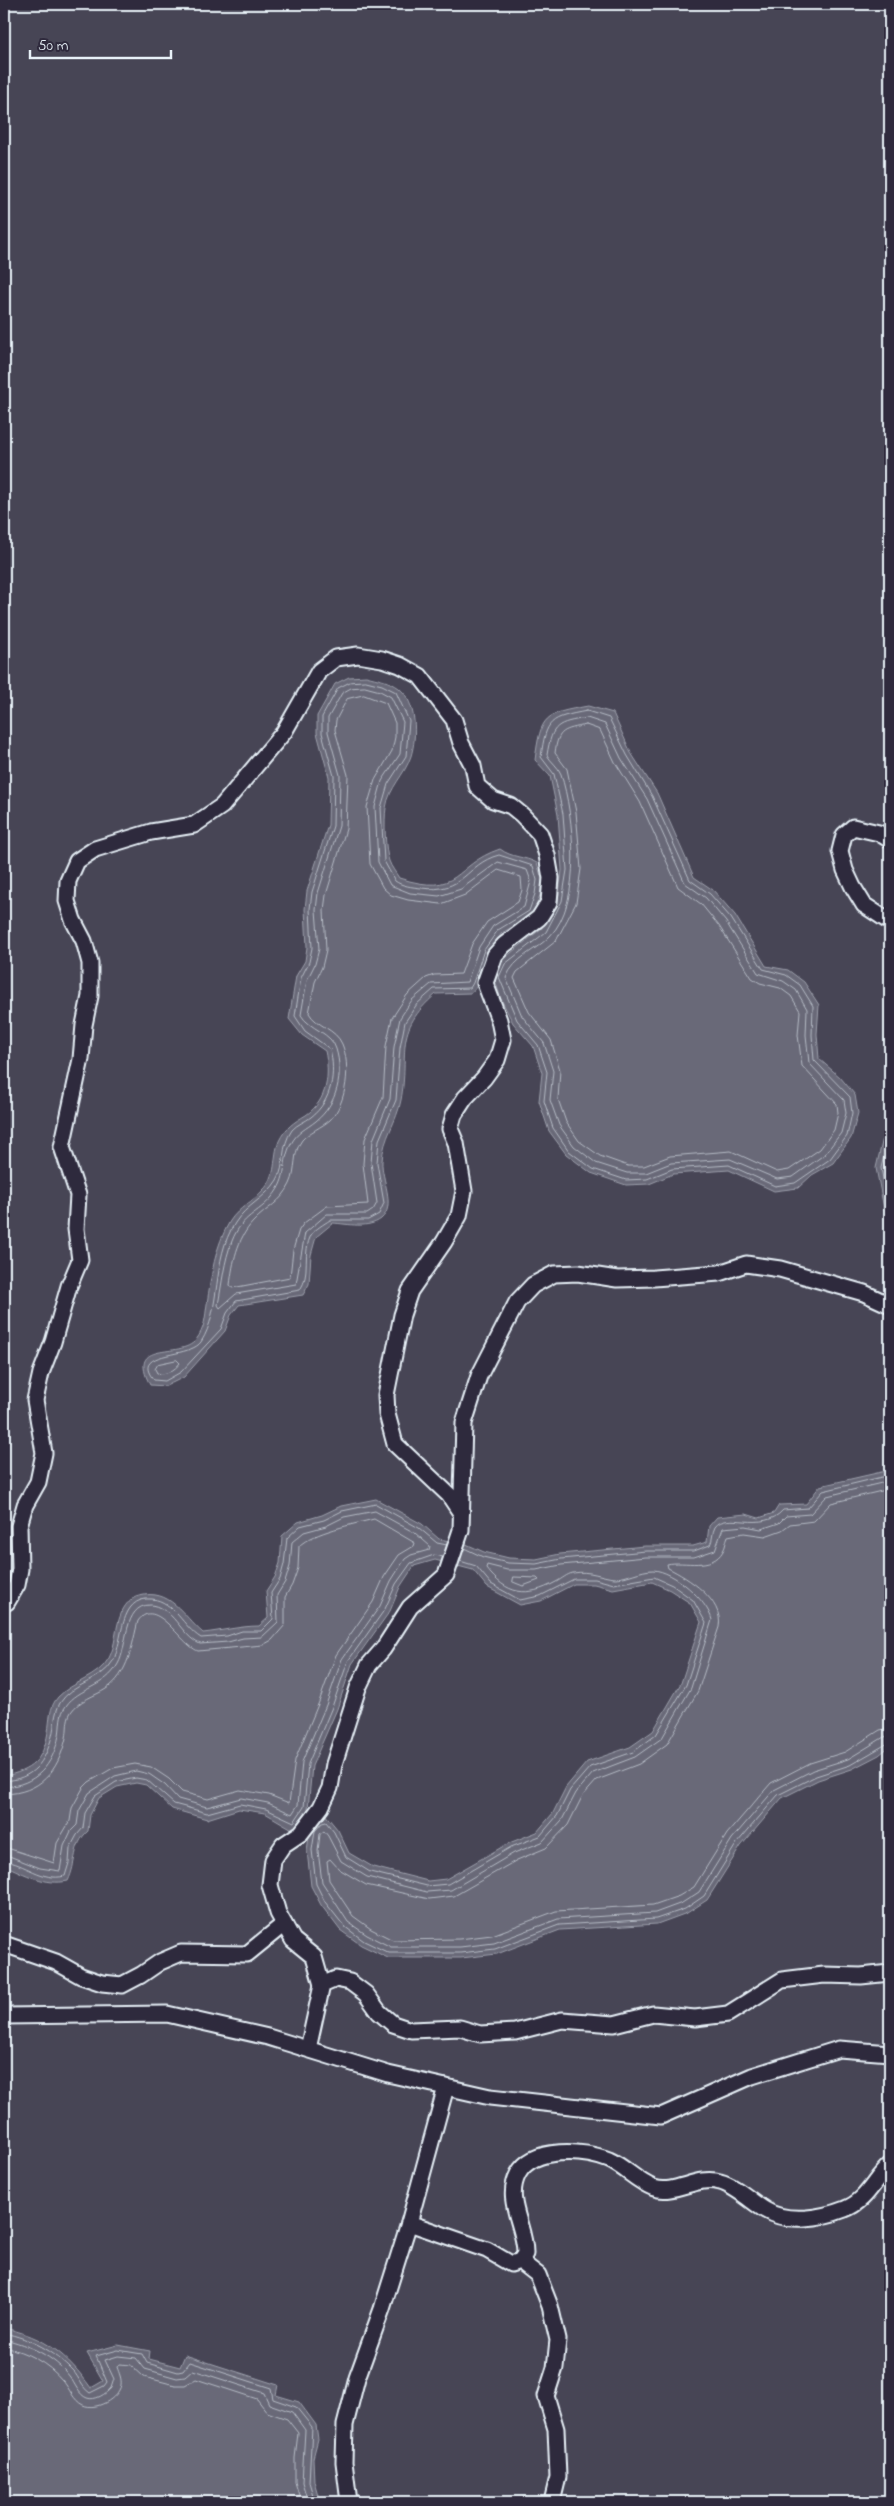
<svg xmlns="http://www.w3.org/2000/svg" width="894" height="2506" font-family="'Indie Flower',sans-serif">
  <style>
    .green { fill: #464455; stroke: #979aa6 }
    .water { fill: #696978; stroke: #9c9fab }
    .lines { fill: none; stroke-linecap: round; stroke-linejoin: round }
    .shore { stroke: #b5bbc5; stroke-width: 1 }
    .street-casing { stroke: #e8f1f8; stroke-width: 19 }
    .street { stroke: #2f2a3d; stroke-width: 15 }
  </style>
  <rect width="100%" height="100%" fill="#2f2a3d"/>
  <filter id="ink" filterUnits="userSpaceOnUse"><feTurbulence type="fractalNoise" baseFrequency=".02" numOctaves="2"/><feDisplacementMap in="SourceGraphic" scale="10" xChannelSelector="R" yChannelSelector="G"/><feConvolveMatrix kernelMatrix="1 2 1 2 8 2 1 2 1" color-interpolation-filters="sRGB"/></filter>
  <g filter="url(#ink)">
    <rect class="green" x="4" y="4" width="886" height="2498"/>
    <g class="water">
      <path d="M366,676C377,679 390,681 399,688C417,703 417,736 411,756C405,775 389,787 386,808C384,820 385,850 389,861C391,867 396,873 399,878C462,898 452,865 500,849C512,858 524,856 537,863L542,879L540,895L533,915L502,933L489,952L478,985L471,993L436,994C392,1032 410,1051 401,1100C397,1122 383,1138 382,1161C381,1179 397,1206 381,1219C368,1229 348,1224 333,1223L316,1237L311,1255L309,1284L303,1295L239,1305L231,1315L225,1331L184,1377L166,1386L150,1385C126,1338 180,1360 196,1340C205,1328 205,1318 207,1304C211,1276 215,1246 230,1221C239,1207 253,1202 263,1190C278,1176 272,1158 279,1141C285,1128 294,1122 306,1115C328,1100 330,1074 325,1051L302,1035L289,1019L296,976L305,961L307,947L305,909L307,891L328,825L329,777L317,733V716L335,684L349,677Z"/>
      <path d="M588,706L613,713L631,753L657,793L694,877L713,890L735,915L766,966L788,970L804,982L819,1005L817,1034L819,1059L840,1077L855,1095L858,1113L851,1138L833,1163L812,1175L798,1188L774,1191L729,1170L673,1174L649,1184L626,1185L591,1173L566,1154L549,1131L539,1101L542,1073L533,1046L513,1023L501,999L494,977L501,961L542,928L558,900L562,870L558,815L550,776L535,760C541,715 544,714 588,706Z"/>
      <path d="M890,1119V1222L886,1219L876,1168L886,1125Z"/>
      <path d="M890,1470V1746L879,1755L852,1769L818,1780L782,1798L741,1846L707,1900L687,1913L657,1924L560,1930L497,1954L461,1958H388L361,1945L340,1930L321,1905L311,1886L307,1851L310,1829L324,1813L338,1830L349,1853L373,1867L428,1881L446,1879L509,1843L537,1832L553,1813L566,1787L587,1762L630,1747L653,1731L681,1683L701,1622L690,1603L670,1590L652,1582L613,1589L594,1584H574L541,1601L520,1605L487,1587L473,1570L435,1560L414,1566L400,1587L390,1611L352,1664L337,1709L312,1766L308,1809L294,1830L265,1813L239,1809L207,1819L172,1809L146,1785L136,1783L117,1787L99,1798L90,1815L88,1831C72,1845 77,1863 68,1881C45,1886 25,1874 4,1865V1776C31,1771 43,1761 48,1732C50,1720 49,1707 58,1697C73,1681 98,1678 109,1658C116,1645 115,1628 121,1614C124,1606 130,1598 139,1596C171,1588 182,1615 203,1633C222,1631 240,1626 259,1626L268,1618L266,1591L275,1577L280,1563L282,1536L298,1522L322,1515L341,1506L376,1499L422,1524L439,1539L466,1544L484,1552L509,1558L536,1559L560,1554L645,1546H693L707,1542L709,1526L717,1517L746,1514L759,1518L774,1513L779,1505L806,1504L820,1486Z"/>
      <path d="M4,2328C45,2337 67,2354 91,2388L103,2381L87,2353L118,2345L150,2351L149,2359L180,2367L185,2355L278,2385L276,2395L299,2402L316,2425L318,2439L313,2458L314,2481L320,2502H4Z"/>
    </g>
    <g class="lines">
      <g class="shore">
        <path d="M366,681L382,685L396,692L409,721L406,756L388,784L381,808L384,861L395,881C402,886 412,887 421,888C465,894 465,864 499,855L533,866L537,880L535,894L529,911L498,930L484,950L473,983L470,988L434,989L417,1004L405,1022L400,1048L396,1100L379,1140L377,1163L384,1203L379,1214L368,1220H330C324,1224 315,1229 311,1235C302,1252 311,1274 300,1290L236,1301L227,1313L221,1329L181,1372L165,1381L154,1380C129,1350 189,1359 201,1342C222,1310 211,1260 235,1223C246,1205 266,1198 277,1180C286,1165 280,1147 292,1130C297,1124 305,1122 311,1117C332,1101 336,1073 330,1049L305,1031L295,1016L301,978L309,962L312,948L310,909L312,892L333,826L334,776L322,733V717L338,688L350,682Z"/>
        <path d="M365,687L380,691L391,697L403,722L400,754L382,781L375,807L378,862L390,885L410,893L439,896L461,889L498,862L527,870L531,881L524,907L493,926L479,947L467,982L431,984L412,1000L400,1018L394,1047L390,1099L373,1140L371,1163L377,1203L373,1210L367,1214H327L305,1233L296,1284L236,1294L220,1308L218,1305C222,1284 224,1261 232,1241C242,1215 258,1214 272,1197C289,1177 281,1163 291,1144C297,1132 306,1129 316,1121C337,1104 344,1075 336,1049C332,1033 309,1029 301,1015L307,980L315,964L319,949L316,910L318,893L339,826L340,775L328,732V718L342,693L351,688Z"/>
        <path d="M364,695L386,703L395,723V737L392,751L375,780L367,807L370,864L383,888L391,895L408,900L441,904L465,895L498,870L521,877L522,890L518,902L487,922L472,944L461,974L434,975L426,978L407,995L392,1018L386,1046L383,1097L365,1139L363,1164L368,1204L327,1206L304,1223L299,1230L293,1250L290,1277L232,1288L230,1285C233,1262 237,1239 253,1222C267,1207 281,1203 290,1184C297,1170 292,1153 302,1140C309,1132 322,1127 330,1120C347,1103 351,1065 342,1044C336,1029 316,1026 309,1013L315,982L322,967L326,950L324,910L326,895L346,829L348,775L335,730L336,720L347,699Z"/>
        <path d="M587,711L609,718L627,755L652,796L690,880L710,894L731,918L763,969L786,975L800,985L813,1006L812,1035L814,1060L850,1097L852,1113L847,1136L830,1159L795,1183L775,1186L729,1165L672,1169L647,1179L626,1180L593,1169L569,1151L553,1128L544,1101L547,1072L538,1045L517,1020L499,977L505,964L546,932L562,901L567,870L563,814L554,774L541,757C546,719 550,718 587,711Z"/>
        <path d="M587,718L605,724L621,758L647,799L685,883L706,898L726,922L758,973L783,981L796,990L807,1009L806,1035L809,1063L844,1100L846,1113L841,1133L825,1154L793,1177L777,1179L730,1159L671,1163L646,1173H627L596,1163L574,1146L559,1125L550,1100L553,1071L544,1043L522,1016L506,978C514,957 536,951 550,936C583,902 574,816 561,774C558,766 551,762 547,755C552,724 557,723 587,718Z"/>
        <path d="M586,725L600,730L615,762L640,802L678,887L701,904L719,926L752,978L760,983L780,988L791,996L800,1011L798,1035L802,1066L837,1104L838,1113L834,1130L820,1149L789,1170L777,1172L731,1151L670,1156L644,1166H628L600,1156L579,1141L566,1122L558,1099L560,1070L551,1040L529,1012L514,978L517,972L556,941L576,903L581,869L576,812L567,769L555,753C558,729 564,730 586,725Z"/>
        <path d="M890,1131L881,1168L890,1216"/>
        <path d="M177,1360L180,1363C175,1370 165,1376 157,1373L155,1369L158,1364Z"/>
        <path d="M890,1481L827,1496L810,1514L786,1516L779,1523L761,1529L745,1526L723,1528L715,1550L694,1557H646L561,1565L536,1570H507L487,1565L486,1568C507,1595 527,1598 556,1582C562,1579 567,1574 573,1573C590,1570 601,1577 615,1578C627,1578 640,1570 653,1570C674,1571 707,1600 712,1620L691,1688L662,1738L635,1757L593,1773L576,1793L562,1820L542,1842L514,1853L451,1890L427,1892L367,1877L341,1861L328,1836L324,1831L320,1834L318,1851L322,1882L348,1922L367,1935L391,1947H460L494,1943L558,1919L655,1913L682,1903L699,1892L732,1839L774,1790L813,1770L848,1759L884,1737L890,1736"/>
        <path d="M890,1489L831,1503L814,1521L790,1524L782,1530L765,1536L744,1533L728,1536C726,1540 726,1546 723,1551C712,1571 684,1560 667,1564L668,1568C688,1578 724,1600 719,1627L698,1691L667,1744L639,1764L597,1780L582,1797L568,1825L546,1848L517,1860L454,1896L429,1899L366,1885L339,1869L330,1859L327,1861L329,1880L353,1916L371,1929L393,1940L459,1939L492,1935L556,1911L653,1905L679,1896L694,1887L727,1834L771,1783L810,1763L845,1752L880,1730L890,1728"/>
        <path d="M464,1548L483,1557L508,1563L536,1564L561,1559L646,1551H694L710,1545C713,1540 712,1532 715,1527C727,1510 762,1534 783,1510L808,1508L823,1491L890,1475"/>
        <path d="M460,1561L476,1566L491,1584L520,1600L540,1596L574,1579H595L614,1584L654,1577L672,1585L693,1600L706,1623L686,1685L656,1735L633,1752L590,1767L570,1790L557,1816L540,1836L511,1847L448,1884L427,1886L370,1872L346,1857L334,1832L326,1822L322,1823L315,1831L312,1850L316,1884L325,1902L344,1926L364,1941L389,1953H460L495,1949L559,1925L656,1919L685,1909L704,1896L737,1843L778,1795L816,1776L850,1765L890,1742"/>
        <path d="M514,1577L537,1578L539,1580L523,1586L513,1582Z"/>
        <path d="M4,1781C33,1779 45,1763 52,1736C55,1724 54,1714 60,1703C72,1683 101,1682 113,1661C124,1641 118,1596 152,1599C174,1601 183,1627 201,1638L227,1636L242,1631H261L273,1619L271,1593L280,1579L284,1564L287,1538L300,1526L324,1520L342,1511L376,1504L419,1528L437,1543L447,1545"/>
        <path d="M4,1787C36,1785 53,1766 59,1735C61,1724 59,1715 66,1706C79,1687 105,1688 118,1664C128,1647 123,1605 150,1605C172,1605 181,1636 200,1644L228,1642L243,1638L262,1637L278,1622L277,1595L285,1582L290,1566L292,1542L304,1532L326,1526L344,1517L375,1511L415,1533L430,1546L429,1550L411,1555L405,1559L391,1581L380,1606L342,1659L326,1705L302,1762L298,1805L292,1814L268,1803L241,1798L207,1807L178,1799L165,1785L149,1774L136,1771L115,1776L89,1793L79,1811L77,1825L71,1831L64,1846L60,1871L40,1868L4,1854"/>
        <path d="M4,1794C40,1793 58,1772 66,1738C68,1729 66,1720 71,1712C79,1700 95,1696 106,1689C129,1674 132,1644 138,1621C156,1596 180,1644 198,1651L263,1645L272,1640L285,1625V1597L292,1585L298,1568L299,1546C313,1532 355,1524 374,1519L415,1543L414,1546L399,1555L384,1577L373,1602L336,1655L319,1702L295,1760L289,1803L269,1795L240,1790L208,1799L182,1792L169,1779L151,1767L135,1764L113,1768L89,1782L83,1788L72,1808L70,1821L57,1843L54,1863L4,1847"/>
        <path d="M4,1861C25,1863 42,1882 65,1876L69,1863L70,1848L77,1835L83,1828L85,1813L95,1796L116,1782L136,1778L147,1780L174,1804L207,1813L240,1804L266,1809L294,1822L304,1807L308,1764L332,1707L348,1661L385,1609L396,1584L411,1563L434,1555L443,1557"/>
        <path d="M4,2333C31,2339 53,2350 73,2371C79,2377 82,2388 90,2393L104,2386L107,2382L96,2356L118,2350L142,2354L147,2363L178,2372L183,2371L190,2362L271,2388L273,2399L296,2407L312,2427L309,2482L315,2502"/>
        <path d="M4,2339C29,2345 54,2356 70,2377C75,2384 79,2395 87,2398C95,2401 106,2394 111,2388L114,2379L105,2360L118,2356L136,2358L145,2369L177,2378L185,2377L193,2370L264,2393L269,2404L292,2412L305,2430L302,2482L308,2502"/>
        <path d="M4,2347C27,2352 48,2363 63,2381C70,2389 73,2400 83,2405C96,2411 118,2399 121,2385C122,2379 119,2373 117,2367L119,2364L131,2365L144,2377L175,2385H185L196,2379L257,2399L267,2412L287,2419L298,2433L295,2458V2482L301,2502"/>
      </g>
      <g class="street-casing">
        <g id="street">
          <path d="M890,840L879,833L853,827L844,835L840,851L845,870L853,887L864,905L890,922"/>
          <path d="M4,1602H7L17,1585L20,1569L19,1526L25,1505L38,1482L44,1453L35,1400L41,1373L53,1342L69,1286L80,1260L76,1229L78,1195L62,1147L81,1059L84,1025L90,996V963L84,941L73,920L67,901L68,881L77,861L95,849L151,832L194,825L222,806L284,732L319,671L336,658L358,655L382,659L400,665L420,676L454,720L461,743L473,766L477,786L493,800L511,806L522,815L540,834L547,855L551,878L549,902L539,918L504,945L495,955L485,983L499,1020L503,1040L497,1060L484,1078L465,1098L454,1115L450,1129L456,1143L464,1191L459,1216L444,1242L410,1291L402,1315L386,1395L387,1414L395,1444L449,1495L461,1513"/>
          <path d="M4,1944L56,1962L81,1976L102,1983L122,1985L141,1975L160,1962L181,1953L247,1954L284,1924"/>
          <path d="M322,1985L314,1957L293,1940L278,1913L270,1885L273,1860L283,1845L301,1833L321,1807L330,1788L334,1764L358,1688L369,1665L383,1649L410,1607L446,1575L461,1530L464,1423L479,1376L517,1302L533,1285L554,1274L578,1273L617,1279L654,1278L719,1273L746,1264L780,1269L864,1293L890,1305"/>
          <path d="M4,2016L167,2014L268,2037L388,2074L490,2097L661,2116L752,2076L839,2049L890,2053"/>
          <path d="M308,2049L322,1985L336,1979L350,1982L366,1994L379,2012L393,2024L411,2030L460,2028L480,2034L515,2032L562,2020L614,2024L653,2014L695,2018L728,2014L782,1980L824,1975L861,1976L890,1973"/>
          <path d="M409,2223L487,2250L511,2264L520,2261L525,2254C526,2227 504,2201 518,2174C533,2146 584,2150 609,2160C625,2167 636,2181 654,2188C675,2195 697,2175 720,2182C734,2185 752,2202 765,2210C787,2224 822,2218 845,2209C867,2201 874,2179 890,2165"/>
          <path d="M520,2261L538,2275L550,2306L558,2340L555,2368L546,2396L556,2429L558,2477L552,2502"/>
          <path d="M349,2502L344,2462L345,2425L357,2378L382,2309L409,2223L446,2087"/>
        </g>
      </g>
      <use href="#street" class="street"/>
    </g>
  </g>
  <rect width="894" height="2506" fill="none" stroke="#2f2a3d" stroke-width="20"/>
  <rect x="10" y="10" width="874" height="2486" fill="none" stroke="#e8f1f8" stroke-width="2" filter="url(#ink)"/>
  <path d="M30 50v8h141v-8" fill="none" stroke="#e8f1f8" stroke-width="2.5"/>
  <text x="38" y="50" font-size="15" fill="#e8f1f8" stroke="#2f2a3d" stroke-width="4" paint-order="stroke">50 m</text>
</svg>
